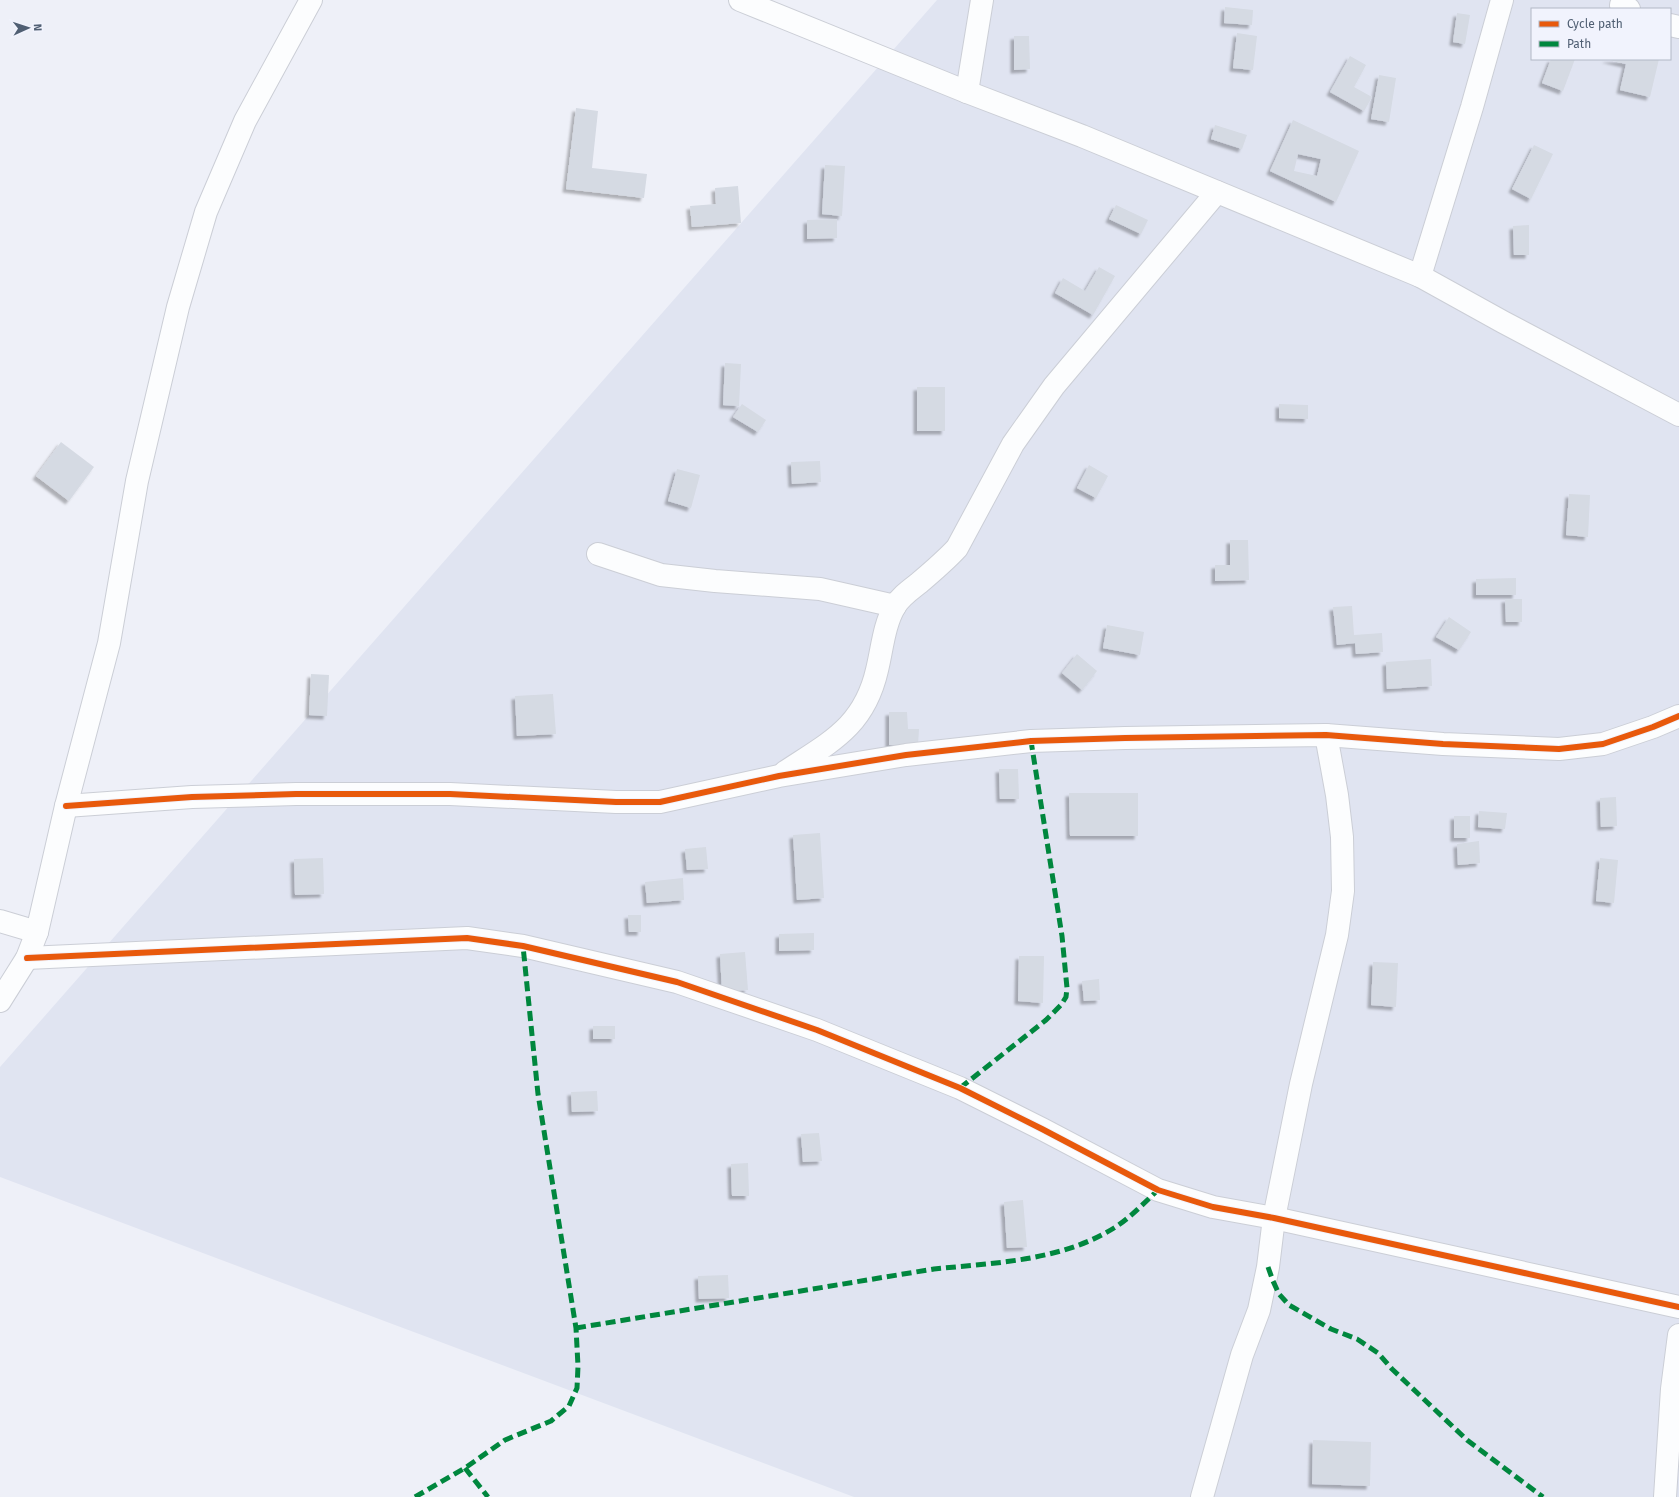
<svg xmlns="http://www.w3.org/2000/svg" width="1679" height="1497" font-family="'Fira Sans',sans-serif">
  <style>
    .residential { fill: #e0e4f1; fill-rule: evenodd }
    .building { fill: #d5dae3; fill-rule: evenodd; filter: url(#shadow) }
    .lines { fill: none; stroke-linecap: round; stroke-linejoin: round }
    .street-casing { stroke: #cbced6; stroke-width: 24 }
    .street { stroke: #fcfdfe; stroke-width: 22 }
    .quiet { stroke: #00873e; stroke-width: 5; stroke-dasharray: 10 5; stroke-linecap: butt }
    .cycleway-casing { stroke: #f1f3fd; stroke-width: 8 }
    .cycleway { stroke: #e8590c; stroke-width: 6 }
  </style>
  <defs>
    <filter id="shadow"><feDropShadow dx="-3.5" dy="3.5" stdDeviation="1" flood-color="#0004"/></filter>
  </defs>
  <rect width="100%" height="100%" fill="#eef0f8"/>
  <path class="residential" d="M937,0H1679V1497H854L0,1177V1067ZM1532,9H1670V59H1532Z"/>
  <g class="building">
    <path d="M1225,7L1253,10L1252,25L1224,23Z"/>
    <path d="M1457,13L1470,15L1465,44L1453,42Z"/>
    <path d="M1237,33L1257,36L1253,70L1233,68Z"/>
    <path d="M1014,36H1029L1030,69L1014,70Z"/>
    <path d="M1350,56L1366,65L1354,87L1372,97L1364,111L1330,92Z"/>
    <path d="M1551,59H1575L1563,91L1542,83Z"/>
    <path d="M1605,59H1659L1650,97L1620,90L1626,64Z"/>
    <path d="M1379,75L1396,78L1389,122L1371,119Z"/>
    <path d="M576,108L598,111L592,168L647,174L644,198L566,189Z"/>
    <path d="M1293,120L1359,151L1336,202L1270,171ZM1298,154L1321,159L1317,176L1294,171Z"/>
    <path d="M1215,125L1247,135L1242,149L1211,139Z"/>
    <path d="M1534,145L1553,154L1531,199L1512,189Z"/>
    <path d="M825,165L845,166L842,216L822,214Z"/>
    <path d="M738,186L741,223L692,227L690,206L716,204L715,188Z"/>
    <path d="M1116,205L1148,220L1141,234L1109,219Z"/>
    <path d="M837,219V238L807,239V220Z"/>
    <path d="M1529,225V255H1514L1513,226Z"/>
    <path d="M1099,267L1115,276L1093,315L1055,293L1063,278L1085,291Z"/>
    <path d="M725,363L741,364L739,406L723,405Z"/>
    <rect x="917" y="387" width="28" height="44"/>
    <path d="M742,404L766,420L758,432L733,417Z"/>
    <path d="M1279,404L1308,405V419L1279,418Z"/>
    <path d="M61,442L94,467L69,501L36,476Z"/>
    <path d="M820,461L821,482L792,484L791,462Z"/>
    <path d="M1089,465L1108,476L1096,498L1077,488Z"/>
    <path d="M677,469L700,475L691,508L668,501Z"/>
    <path d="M1569,494L1590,495L1588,537L1566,535Z"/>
    <path d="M1230,540H1248L1249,580L1215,581V565H1230Z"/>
    <path d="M1516,578V595H1476V579Z"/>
    <path d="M1505,599H1522V622H1506Z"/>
    <path d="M1352,606L1354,635L1382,633L1383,652L1356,654L1355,643L1337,645L1333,607Z"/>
    <path d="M1449,617L1471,632L1459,650L1436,637Z"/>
    <path d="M1107,625L1144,632L1140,655L1103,648Z"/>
    <path d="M1077,654L1097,671L1082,690L1062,673Z"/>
    <path d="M1431,659L1432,686L1387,689L1386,662Z"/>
    <path d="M311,674L329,675L327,716L309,715Z"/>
    <path d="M553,694L556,734L517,736L515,696Z"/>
    <path d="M889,712H907L908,729H919L918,745H889Z"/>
    <path d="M999,769H1018L1019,799H1000Z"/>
    <path d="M1069,793H1138V836H1070Z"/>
    <path d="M1616,797L1617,826L1601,827L1600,798Z"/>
    <path d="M1479,811L1507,813L1505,829L1478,827Z"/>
    <rect x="1454" y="816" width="16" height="22"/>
    <path d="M820,833L824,898L797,900L793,835Z"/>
    <path d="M1479,841L1480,863L1458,865L1457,844Z"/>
    <path d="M706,847L708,869L687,870L685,849Z"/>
    <path d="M323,858L324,894L295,895L294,859Z"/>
    <path d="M1600,858L1618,860L1614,903L1596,901Z"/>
    <path d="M683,878L684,900L647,903L645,882Z"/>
    <path d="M628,915H641V932H629Z"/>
    <path d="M814,933V950L779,951V934Z"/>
    <path d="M745,952L748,990L722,992L720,954Z"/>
    <path d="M1019,956H1044L1043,1003L1018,1001Z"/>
    <path d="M1373,962L1398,963L1396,1007L1371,1005Z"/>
    <path d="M1099,979L1100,1000L1084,1001L1082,981Z"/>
    <rect x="593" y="1026" width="22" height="13"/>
    <path d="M597,1091L598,1111L572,1112L571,1092Z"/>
    <path d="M819,1133L822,1161L803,1162L801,1134Z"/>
    <path d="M748,1163L749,1196H732L731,1164Z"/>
    <path d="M1023,1200L1027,1247L1007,1248L1004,1202Z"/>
    <path d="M728,1275L729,1298L699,1299L698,1276Z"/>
    <path d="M1313,1440L1371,1442L1370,1486L1312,1484Z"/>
  </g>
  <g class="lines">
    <g class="street-casing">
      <g id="street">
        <path d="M740,0L967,92L1082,136L1420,276L1503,322L1679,415"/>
        <path d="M1621,5L1629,9"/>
        <path d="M1670,25L1679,27"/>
        <path d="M967,92L982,0"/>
        <path d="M1420,276L1472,107L1502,0"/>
        <path d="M598,554L661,575L715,581L820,589L895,606"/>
        <path d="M785,772C830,742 864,727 877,670C882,650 884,624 895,606C900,597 910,590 919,583C932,572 945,561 957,548L1013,444L1054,386L1217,192"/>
        <path d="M66,806L192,797L296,794H450L616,802H660L779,776L906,755L1031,741L1125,738L1326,735L1443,744L1559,749L1603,744L1653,727L1679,716"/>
        <path d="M0,921L37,932"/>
        <path d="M27,958L467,938L523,946L677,982L817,1030L960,1088L1042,1129L1158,1190L1213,1207L1274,1218L1679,1307"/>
        <path d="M0,1001L27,958L37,932L66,806L109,643L137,481L178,307L206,212L245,121L311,0"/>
        <path d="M1202,1497L1242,1355L1259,1310L1268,1267L1274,1218L1301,1084L1337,935L1343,891L1342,837L1337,795L1326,735"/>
        <path d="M1665,1497L1672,1389L1679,1335"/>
      </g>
    </g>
    <use href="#street" class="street"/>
    <g class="quiet">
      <path d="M960,1088L1046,1020L1061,1005L1066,997L1067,988L1062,936L1031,741"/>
      <path d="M1268,1267L1273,1281L1279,1294L1289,1305L1331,1329L1357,1339L1378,1353L1392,1369L1467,1440L1543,1497"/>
      <path d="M576,1328L934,1269C994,1263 1061,1261 1114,1228C1130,1218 1144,1203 1158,1190"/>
      <path d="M465,1468L488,1497"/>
      <path d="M415,1497L465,1468L505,1440L551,1421L569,1406L577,1388L578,1366L576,1328L538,1094L523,946"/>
    </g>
    <g class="cycleway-casing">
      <g id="cycleway">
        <path d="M66,806L192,797L296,794H450L616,802H660L779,776L906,755L1031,741L1125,738L1326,735L1443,744L1559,749L1603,744L1653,727L1679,716"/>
        <path d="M27,958L467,938L523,946L677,982L817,1030L960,1088L1042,1129L1158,1190L1213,1207L1274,1218L1679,1307"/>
      </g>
    </g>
    <use href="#cycleway" class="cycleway"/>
  </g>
  <rect x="1531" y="8" width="140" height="52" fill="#f1f3fd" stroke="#b1b8c6"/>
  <rect x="1539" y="21" width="20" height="6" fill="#e8590c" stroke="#b1b8c6"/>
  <text x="1567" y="28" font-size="12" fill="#505f73">Cycle path</text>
  <rect x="1539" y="41" width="20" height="6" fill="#00873e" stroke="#b1b8c6"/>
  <text x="1567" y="48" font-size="12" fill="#505f73">Path</text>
  <g transform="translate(28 28) rotate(87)" stroke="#f1f3fd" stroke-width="3" paint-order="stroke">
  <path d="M0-3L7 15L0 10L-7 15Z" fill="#505f73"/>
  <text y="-6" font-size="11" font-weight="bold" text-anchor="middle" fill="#505f73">N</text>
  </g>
</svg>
